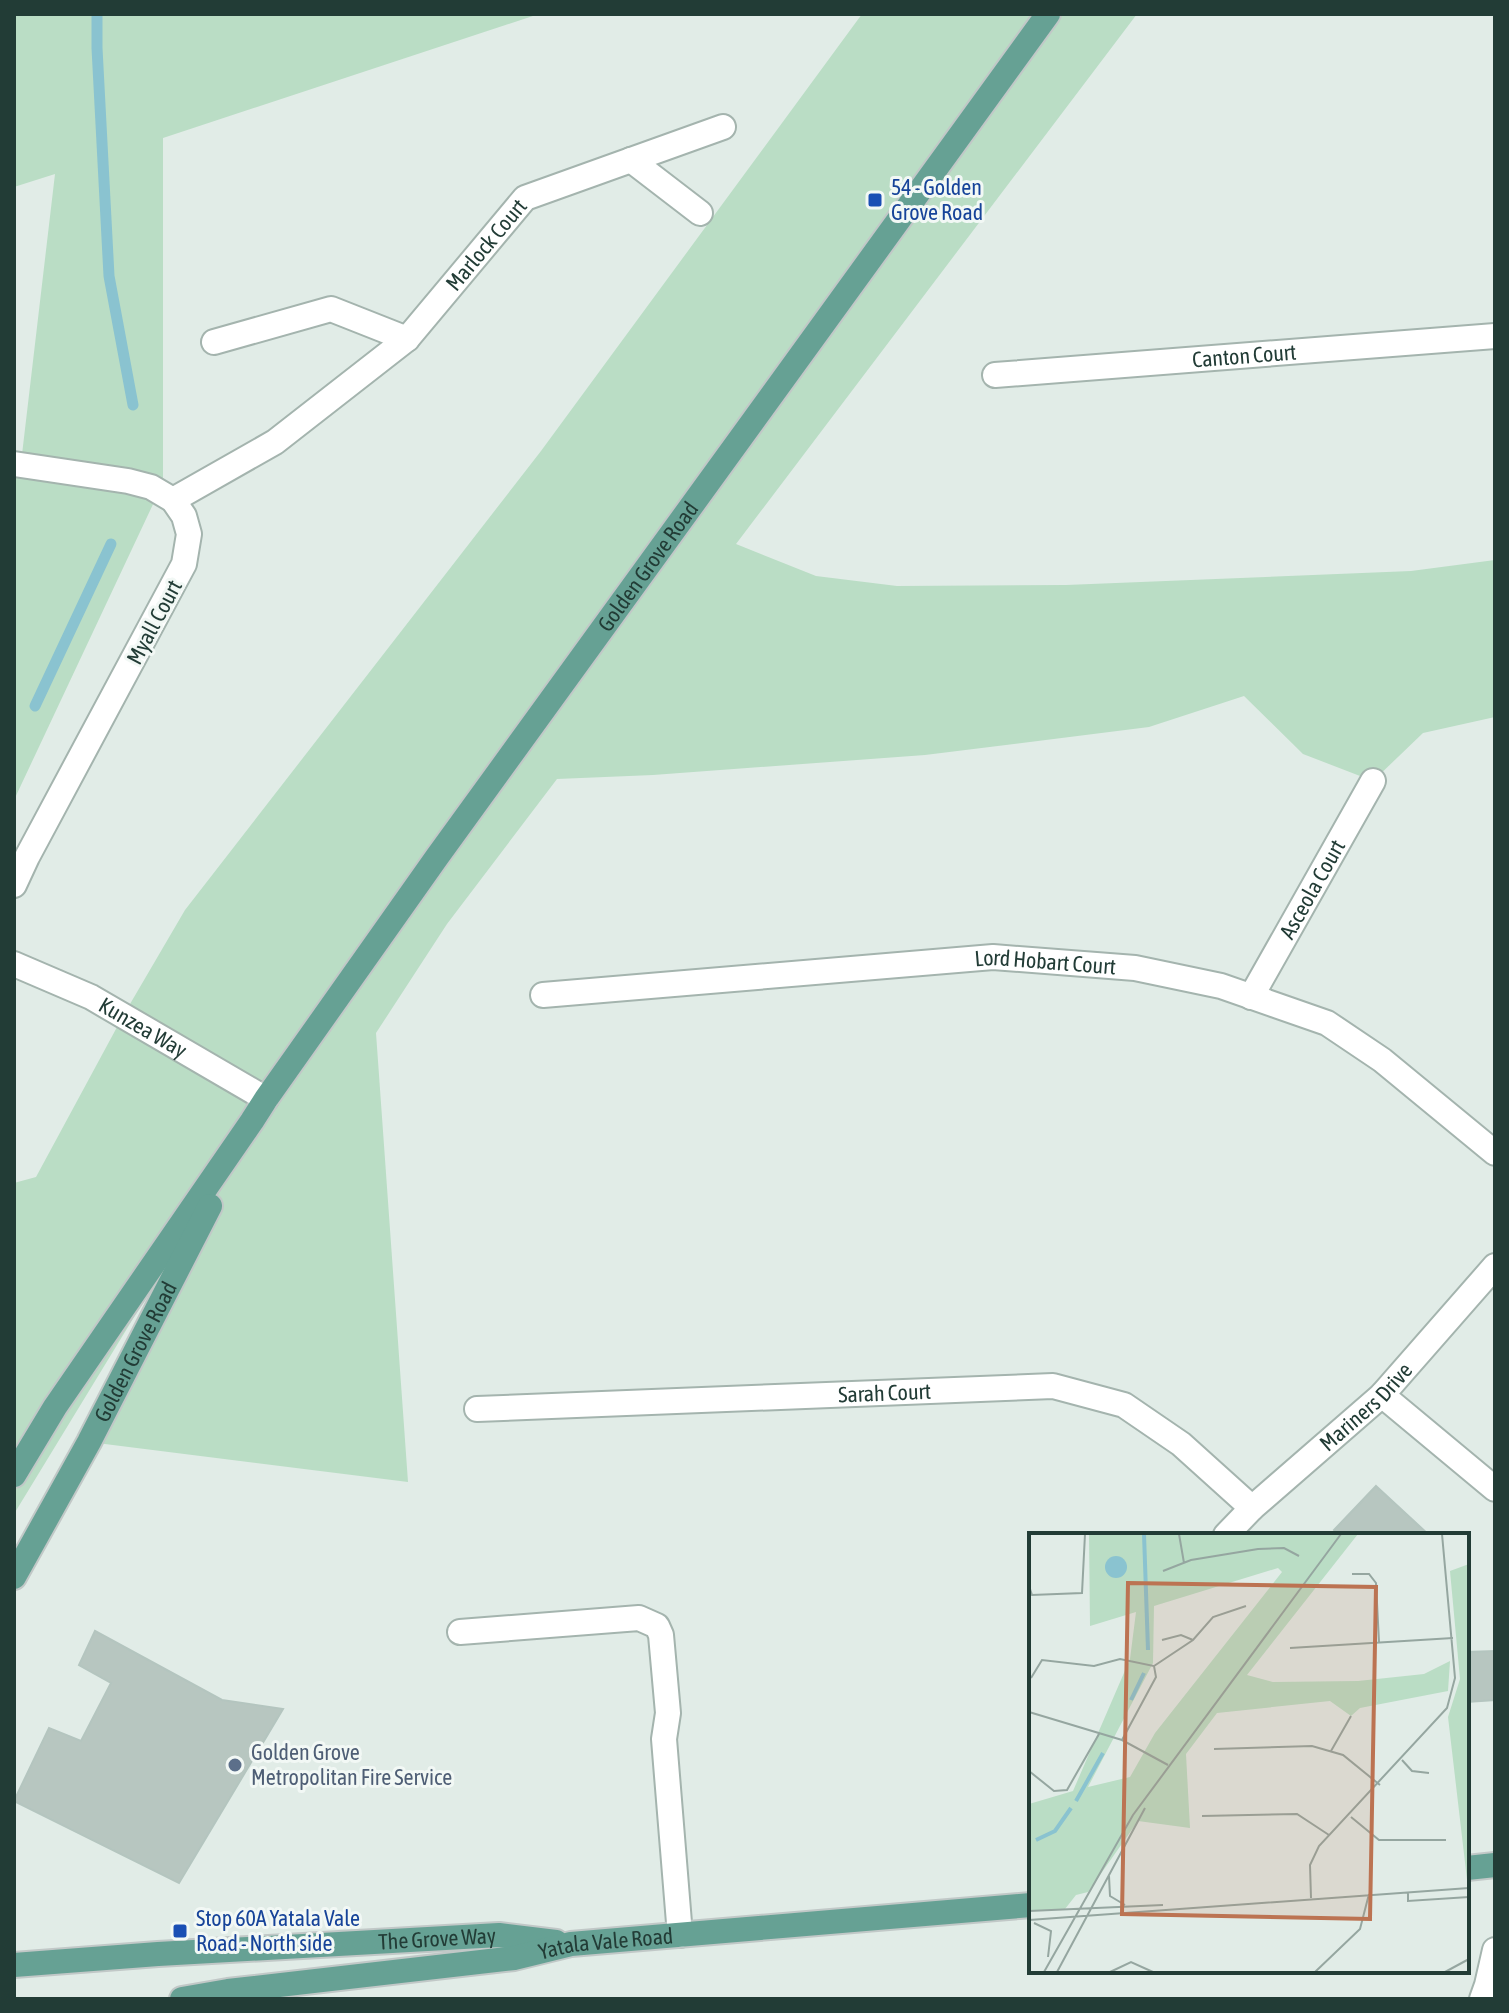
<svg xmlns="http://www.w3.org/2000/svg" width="1509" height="2013" font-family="'Asap Condensed',sans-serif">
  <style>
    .green { fill: #baddc5 }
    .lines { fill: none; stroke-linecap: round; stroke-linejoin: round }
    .stream { stroke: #8ac3d0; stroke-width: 11 }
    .building { fill: #b7c6c0; stroke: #b4c5bf; stroke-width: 2 }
    .minor-casing { stroke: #a4b4ae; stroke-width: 28 }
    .major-casing { stroke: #c1c8c7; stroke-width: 28 }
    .minor { stroke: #fff; stroke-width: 24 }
    .major { stroke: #66a194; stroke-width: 24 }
    .transit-dot { fill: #1a4fb4; stroke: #f2f8f5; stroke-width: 3 }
    .service-dot { fill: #5c6f8a; stroke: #f2f8f5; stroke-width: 3 }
    .labels { text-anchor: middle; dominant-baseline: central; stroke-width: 6; stroke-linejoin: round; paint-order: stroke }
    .transit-label { font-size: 22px; fill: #164399; stroke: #f2f8f5; text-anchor: start }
    .street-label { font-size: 22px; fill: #223c36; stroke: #f2f8f5 }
    .service-label { font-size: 22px; fill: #4e5e75; stroke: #f2f8f5; text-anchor: start }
    .inset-river { fill: none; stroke: #8ac3d0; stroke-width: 4 }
    .inset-road { fill: none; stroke: #95a6a0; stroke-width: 2 }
    .view { fill: #bc7352; fill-opacity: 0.15; stroke: #bc7352; stroke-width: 4 }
    .inset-edge { fill: none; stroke: #223c36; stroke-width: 4 }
  </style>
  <rect width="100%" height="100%" fill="#e1ece7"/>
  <g class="green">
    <path d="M14,14H539L163,138V483L14,800V481L21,463L55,174L14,187Z"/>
    <path d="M862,14H1137L736,544L816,576L897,586L1066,585L1411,571L1495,560V717L1423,733L1373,781L1303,754L1244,696L1149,727L925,755L653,775L557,779L447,924L376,1033L408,1482L89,1442L245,1135L14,1514V1183L36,1177L123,1016L185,910L541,451Z"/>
  </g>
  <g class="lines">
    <g class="stream">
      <path d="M97,14V48L109,276L133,405"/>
      <path d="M35,706L111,544"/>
    </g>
  </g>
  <g class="building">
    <path d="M1376,1486L1429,1535H1339L1334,1530Z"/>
    <path d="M95,1631L222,1700L283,1709L179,1883L14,1801L49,1728L81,1741L111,1683L79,1665Z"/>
    <path d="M1495,1651V1700L1467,1702V1652Z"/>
  </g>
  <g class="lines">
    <g class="minor-casing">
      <g id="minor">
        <path d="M631,160L700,213"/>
        <path d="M214,342L331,309L407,339"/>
        <path id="s1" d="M995,375L1495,336"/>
        <path d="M14,464L128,481L151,487L173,500L184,516L189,534L184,564L27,857L14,885"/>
        <path id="s2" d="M173,500L275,442L407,339L525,198L723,127"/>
        <path id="s3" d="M14,964L91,997L266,1099"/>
        <path id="s4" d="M543,995L993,957L1135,968L1221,986L1327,1023L1382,1060L1495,1153"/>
        <path id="s5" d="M1251,997L1373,781"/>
        <path d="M1382,1395L1495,1489"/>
        <path id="s6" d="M477,1409L1053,1386L1124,1405L1181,1444L1252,1508"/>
        <path id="s7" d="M1226,1535L1252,1508L1382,1395L1495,1266"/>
        <path d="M460,1632L639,1618L657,1626L661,1635L668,1713L664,1739L680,1935"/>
        <path d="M1482,1999L1487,1985L1495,1950"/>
      </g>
    </g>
    <g class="major-casing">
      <g id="major">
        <path id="s8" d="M14,1475L55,1407L252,1121L266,1099L437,857L1048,14"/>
        <path id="s9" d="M14,1577L89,1442L210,1206"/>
        <path d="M1467,1868L1495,1865"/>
        <path id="s10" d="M14,1965L158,1954L499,1935L556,1942"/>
        <path id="s11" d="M182,1999L228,1991L514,1958L571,1944L1031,1905"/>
      </g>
    </g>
    <use href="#minor" class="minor"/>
    <use href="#major" class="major"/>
  </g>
  <g class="transit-dot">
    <rect x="867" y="192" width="16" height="16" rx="4"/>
    <rect x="172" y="1923" width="16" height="16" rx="4"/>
  </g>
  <circle class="service-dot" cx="235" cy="1765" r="8"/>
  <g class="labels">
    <g class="transit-label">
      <text x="891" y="187">54 - Golden<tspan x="891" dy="25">Grove Road</tspan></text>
      <text x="196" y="1918">Stop 60A Yatala Vale<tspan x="196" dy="25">Road - North side</tspan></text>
    </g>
    <g class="street-label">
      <text stroke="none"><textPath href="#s2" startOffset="408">Marlock Court</textPath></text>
      <text stroke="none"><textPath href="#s1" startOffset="250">Canton Court</textPath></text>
      <text stroke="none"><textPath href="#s8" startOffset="1108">Golden Grove Road</textPath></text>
      <text transform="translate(154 622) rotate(-62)">Myall Court</text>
      <text stroke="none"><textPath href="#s5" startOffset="124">Asceola Court</textPath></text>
      <text stroke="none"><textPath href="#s4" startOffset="504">Lord Hobart Court</textPath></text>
      <text stroke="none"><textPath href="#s3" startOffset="144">Kunzea Way</textPath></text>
      <text stroke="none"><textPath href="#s9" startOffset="256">Golden Grove Road</textPath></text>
      <text stroke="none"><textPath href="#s6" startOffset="408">Sarah Court</textPath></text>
      <text stroke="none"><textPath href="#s7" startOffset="190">Mariners Drive</textPath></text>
      <text stroke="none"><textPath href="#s10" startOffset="424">The Grove Way</textPath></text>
      <text stroke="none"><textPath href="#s11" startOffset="428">Yatala Vale Road</textPath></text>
    </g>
    <g class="service-label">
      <text x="251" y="1752">Golden Grove<tspan x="251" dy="25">Metropolitan Fire Service</tspan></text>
    </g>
  </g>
  <g transform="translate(1029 1533)">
    <rect width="440" height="440" fill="#e1ece7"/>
    <path d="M60,1H329L218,142L244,149L329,148L395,141L421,128L419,158L331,175L322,183L301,168L188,180L157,221L161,295L109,288L59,359L47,362L36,376L0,378V271L44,258L101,126L107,79L61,93ZM249,35L253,39L126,200L101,244L59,254L124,130L125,73ZM440,31V355H439L419,184L431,146L421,38Z" fill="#baddc5" fill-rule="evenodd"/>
    <path d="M76 34a11 11 0 1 1 22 0a11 11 0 1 1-22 0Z" fill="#8ac3d0"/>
    <path class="inset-river" d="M115,1L119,117M102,167L115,140M47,268L74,220M7,307L26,298L42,275"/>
    <path class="inset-road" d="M150,1L155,30M134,38L162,27L229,16L255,15L270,23M323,41H340L347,50L350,109M0,53L3,62L53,60L56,1M133,107L152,102L164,107M261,115L424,105M125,133L164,107L184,84L217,73M2,145L13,127L65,133L91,126L125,133L127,144L93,207M0,179L93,207L139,232M185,216L283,213L314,222L351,252M302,218L322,183M373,227L383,238L400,240M0,238L25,258L38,257L70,201M173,283L268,281L300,302M322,284L350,307H417M80,343L81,363L96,372M379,359V368L440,364M282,365L281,332L290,313L418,175L426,145L413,1M0,378L134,372M0,387L440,355M5,390L22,398L19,424M15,439L104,282L312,1M28,439L116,275M81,439L102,429L124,439M286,439L331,396L340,361M416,439L440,426"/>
    <path class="view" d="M99,50L347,54L341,386L93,381Z"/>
    <rect width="440" height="440" class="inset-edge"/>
  </g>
  <rect width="1509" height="2013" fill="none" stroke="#223c36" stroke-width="32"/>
</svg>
